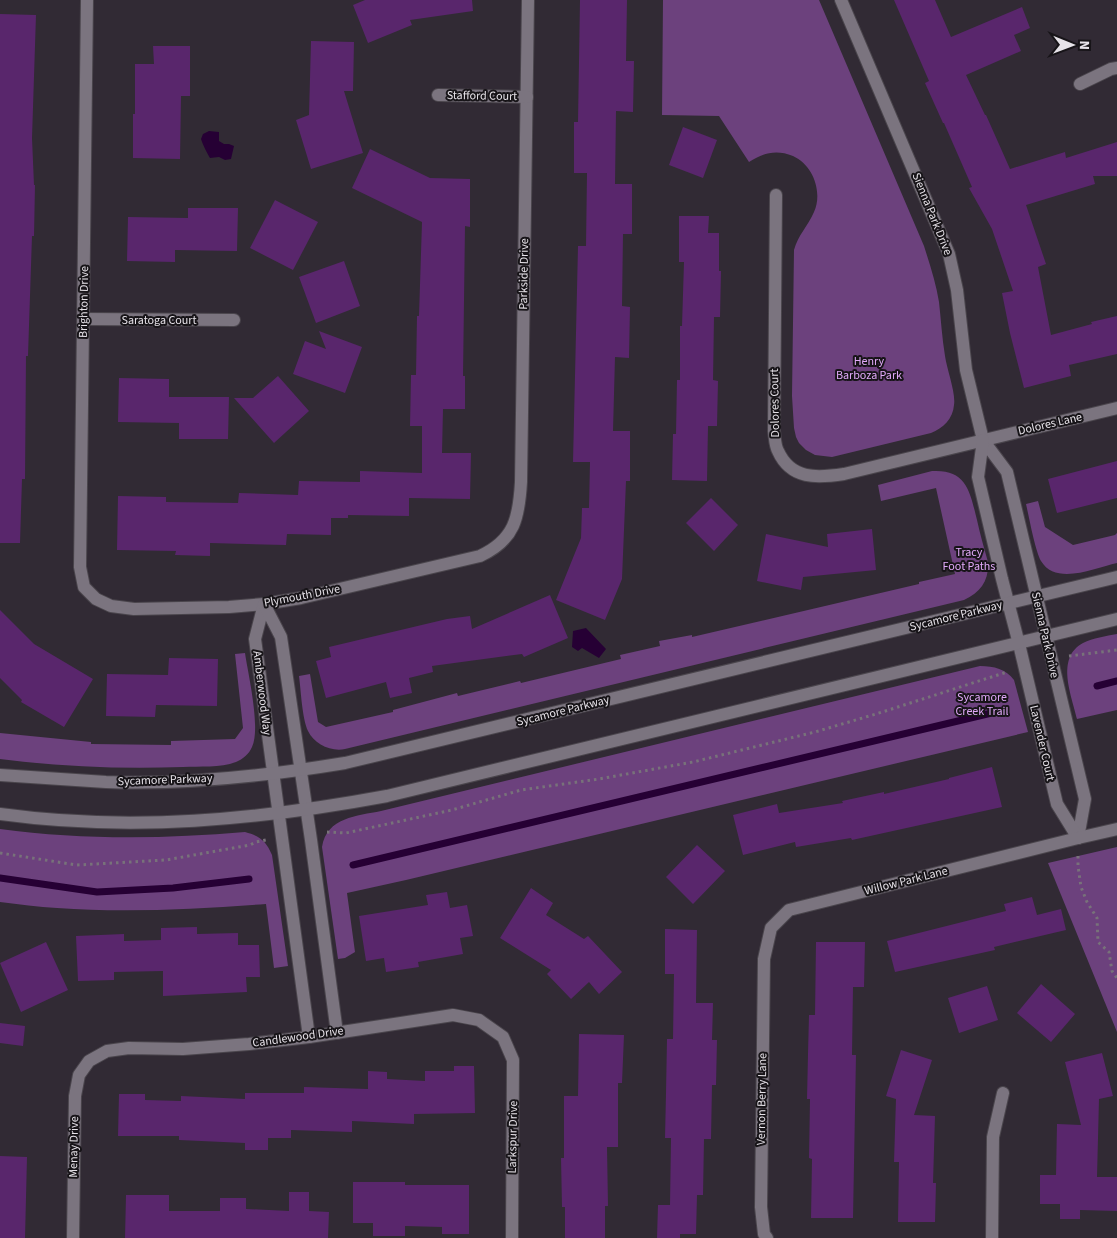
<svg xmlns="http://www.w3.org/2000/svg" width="1117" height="1238" font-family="'Source Sans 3',sans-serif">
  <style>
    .green { fill: #6c417d }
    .water { fill: #260034 }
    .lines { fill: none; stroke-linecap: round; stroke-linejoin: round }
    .stream { stroke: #260034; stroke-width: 7 }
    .building { fill: #59266c }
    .minor-casing { stroke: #4a454c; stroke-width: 14 }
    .secondary-casing { stroke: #4a454c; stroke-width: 14 }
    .path { stroke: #78727a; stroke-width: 3; stroke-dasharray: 2.5 4; stroke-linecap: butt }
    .minor { stroke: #7b747f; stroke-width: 12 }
    .secondary { stroke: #7b747f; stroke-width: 12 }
    .labels { text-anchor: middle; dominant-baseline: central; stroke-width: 4; stroke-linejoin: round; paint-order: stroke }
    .street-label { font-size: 12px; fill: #e7e3e9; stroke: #171418 }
    .park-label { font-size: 12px; fill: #e1a9f9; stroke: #171418 }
  </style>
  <rect width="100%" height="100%" fill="#312a34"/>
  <g class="green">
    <path d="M663,0H819L924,246C930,265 936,283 939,302C941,320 942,338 945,356C947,370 956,393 954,405C953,419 943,428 931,433L832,457L815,455L806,450L799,443L796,437L794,428L792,396L794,250C798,235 808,226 814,212C823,192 813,165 793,156C776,149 763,153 749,162L719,116L662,115Z"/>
    <path d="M932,471C967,469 970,492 977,520C980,534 984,548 988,562C989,581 981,592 964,600L345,749C331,752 314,744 308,731C302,718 301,691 299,676L310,674L318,722L326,727L393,712V710L457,693L458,696L520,681L521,683L621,659L620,655L660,646L659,641L692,635V637L919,584V582L955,574L936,488L881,501L878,485Z"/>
    <path d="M1038,501L1045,527L1073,545L1115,535L1117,533V563C1095,568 1056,586 1041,561C1035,550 1029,517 1026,504Z"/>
    <path d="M1117,634V710L1077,719C1072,696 1055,658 1083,643C1093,638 1106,636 1117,634Z"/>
    <path d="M245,653C248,674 261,728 252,747C249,754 243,759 236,762C220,768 200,766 183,767C122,769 61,767 0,759V733L91,742V744L171,745V741L235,739L243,728L235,654Z"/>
    <path d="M980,666C994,666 1006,669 1014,680L1028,732L406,880L347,893L355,952L345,958L338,959L322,847C327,817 357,816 381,811Z"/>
    <path d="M0,829C81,840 164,839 245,832C260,836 266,841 272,855L288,966L274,968L266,904C196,909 126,913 57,908C38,907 19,904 0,902Z"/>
    <path d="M1117,847V1032L1048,863Z"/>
  </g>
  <g class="water">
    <path d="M209,131L219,132V141L224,144H229L234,146L231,159L225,160L219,157L210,158C208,155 202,143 201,139L203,134Z"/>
    <path d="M586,628L606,649L599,658L582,648L578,651L572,647L573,631Z"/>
  </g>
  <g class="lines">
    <g class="stream">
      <path d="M1097,686L1117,681"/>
      <path d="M353,865L1000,711"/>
      <path d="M0,878L97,892L173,888L249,879"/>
    </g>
  </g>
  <g class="building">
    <path d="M365,0H472L473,11L410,20L412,25L368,43L353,5Z"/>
    <path d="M580,0H627L626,61H634L633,112L616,111L615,184H632V234H623L622,306L630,307L629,358L615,357L613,431H630V481H626L622,579L605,620L556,600L581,538L582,508H589L590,462H573L578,246H586L587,173H574V122H578Z"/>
    <path d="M894,0H935L951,37L1022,7L1030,28L1014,35L1021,51L966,75L985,115H986L1010,169L1065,152L1066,158L1117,142V176H1093L1095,184L1026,205L1046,264L1038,267L1051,335L1092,324L1091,322L1117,316V354L1069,365L1071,376L1024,388L1010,333L1002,293L1013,291L992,229L969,188L972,187L944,123H943L925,83L929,81Z"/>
    <path d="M0,14L36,15L32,138L34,185H35L34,236H32L28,356H26L25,479H22L20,543H0Z"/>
    <path d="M311,41L354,42L353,91H344L363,153L311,169L296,120L309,115Z"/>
    <path d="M153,46H190V96H181L180,159L133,158V114H135V64H154Z"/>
    <path d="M683,127L717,140L703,178L669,165Z"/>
    <path d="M370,149L430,178L470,179V227L465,226L463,376H465V409H443L442,453H471L470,499L409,498V516L348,515V518H331V535L287,534L286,545L210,543V556L175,555L176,551L117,550L118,496L166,497V502L238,503L239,493L298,495L299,481L360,482V471L422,473V426H410L411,375H416L417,316H419L422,222L352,188Z"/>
    <path d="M275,200L318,222L293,270L250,248Z"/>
    <path d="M188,208H238L237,251L175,250V262L127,261L128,217L188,218Z"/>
    <path d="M679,216H709L708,233H719V271H721L720,317H714L713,380L718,381L717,426H708L707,481L672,480L673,434H676L677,380H680V326H682L684,262H679Z"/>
    <path d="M344,261L360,306L316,323L299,277Z"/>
    <path d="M319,331L362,347L345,393L293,374L305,341L326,349Z"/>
    <path d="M278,376L309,411L274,443L234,398H253Z"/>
    <path d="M119,378L169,379V397H229L228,439H179V423L118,422Z"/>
    <path d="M1117,461V498L1057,513L1048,479Z"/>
    <path d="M711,498L738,525L714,551L686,523Z"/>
    <path d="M872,529L876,570L803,577L801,590L757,581L766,534L828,547L827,534Z"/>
    <path d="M550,595L568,638L524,657L522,654L432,666L433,672L409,678L412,693L390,698L386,682L326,698L316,661L331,657L329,647L447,619L470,616L472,629Z"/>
    <path d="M0,610L34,644L93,679L64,727L21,702L22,700L0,678Z"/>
    <path d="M169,658L218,659L217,706L156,705L155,717L106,716L107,674L168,675Z"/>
    <path d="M992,767L1002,807L852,840L851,838L796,847L795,842L743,855L733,815L777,804L779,813L843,803L842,801L884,792V794L949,779V778Z"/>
    <path d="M697,845L725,871L693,904L666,877Z"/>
    <path d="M531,888L553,903L546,915L584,939L588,936L622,972L599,994L589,982L571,999L547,974L551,970L500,938Z"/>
    <path d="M447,892L450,908L467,905L473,936L460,938L463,954L418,962L419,967L386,972L384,958L366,961L359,916L428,905L426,895Z"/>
    <path d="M1032,897L1037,915L1061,909L1066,930L994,947L995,950L895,972L887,941L1006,911L1004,904Z"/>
    <path d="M197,927V934L238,933V945H259L260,977H246L247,992L163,996V971L114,972V980L78,981L76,936L124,934V941L161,940V928Z"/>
    <path d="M665,929L697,930L696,1003H713L712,1040H717L716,1085H712L711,1139H704L703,1195H697L696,1234H680V1238H657L658,1205H670L671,1138H665L666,1093L667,1039H673L674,974H665Z"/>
    <path d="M46,942L68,990L21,1012L0,963Z"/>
    <path d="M816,942H865L864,987H853L852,1055H856L853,1218H811L812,1159L809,1158L810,1099H807L808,1054L809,1015H815Z"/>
    <path d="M1041,984L1075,1014L1051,1042L1017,1013Z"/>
    <path d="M987,986L998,1020L959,1033L948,998Z"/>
    <path d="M0,1023L25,1026L23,1046L0,1043Z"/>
    <path d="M579,1034L624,1035L622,1083H618V1147H607L608,1206H605V1238H565V1207H562L561,1158H564V1096H578Z"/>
    <path d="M901,1050L932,1060L914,1115L935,1116L933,1183H936L935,1222H898L899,1162H894L896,1099L886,1096Z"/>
    <path d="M1102,1053L1113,1096L1099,1099L1097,1177H1117V1211L1080,1210V1219H1060V1204H1040V1175H1056L1057,1124L1081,1125L1065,1062Z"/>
    <path d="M454,1066H474L475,1113L414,1114V1124L352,1121V1132L291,1130V1138H268V1150H245V1143L179,1140V1136H118L119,1094H145V1100L181,1101V1096L245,1099V1093H304V1087L368,1089V1071L387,1072V1079L425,1081V1071H454Z"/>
    <path d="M0,1156L27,1157L25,1238H0Z"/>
    <path d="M353,1182H405V1185H469V1234H442V1227L405,1226V1236H373V1223H353Z"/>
    <path d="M289,1192H309V1211L329,1212L328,1238H125L126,1195H169V1211H220V1198H246V1209L289,1211Z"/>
  </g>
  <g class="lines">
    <g class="minor-casing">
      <g id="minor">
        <path d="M87,0L80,567L84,587L96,599L111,606L134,609L229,607L264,604L301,598L480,556C515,540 519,517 521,482L528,0"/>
        <path d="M841,0L949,254L957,290L966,370L983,440L1007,472L1085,799L1078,838"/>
        <path d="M1080,84L1111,69L1117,68"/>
        <path d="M438,95L527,97"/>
        <path d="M776,195L774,431C775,438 775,446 778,451C791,480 817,478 844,474L1117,408"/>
        <path d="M83,319L234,320"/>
        <path d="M983,440L978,477L1002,579L1019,644L1057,804L1078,838"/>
        <path d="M264,604L255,639L309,1037"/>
        <path d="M264,604L281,637L311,840L337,1033"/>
        <path d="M73,1238L75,1096L79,1075L89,1061L107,1051L129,1048L183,1049L249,1044L309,1037L453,1015L479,1020L503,1037L513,1060L512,1238"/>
        <path d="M767,1238L764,1234L761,1207L764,959L771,928L789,910L1078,838L1117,829"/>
        <path d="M992,1238L993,1137L1003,1093"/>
      </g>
    </g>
    <g class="secondary-casing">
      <g id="secondary">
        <path d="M0,775C35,777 71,780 106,782C186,785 266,776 345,763L1117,577"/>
        <path d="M0,814C131,832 258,820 387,796L1117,619"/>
      </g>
    </g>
    <g class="path">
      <path d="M1069,656L1117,650"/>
      <path d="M327,832L346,833L452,810L521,790L599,779L693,762L815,732L876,714L1007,672"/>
      <path d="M0,853L77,865L166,860L250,845L256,842L266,840"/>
      <path d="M1078,856V866L1081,887L1087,902L1097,918L1098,942L1109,952L1112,971L1117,978"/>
    </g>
    <use href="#minor" class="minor"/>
    <use href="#secondary" class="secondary"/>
  </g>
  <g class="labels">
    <g class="street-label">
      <text transform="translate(482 96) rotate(1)">Stafford Court</text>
      <text transform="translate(932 214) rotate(68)">Sienna Park Drive</text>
      <text transform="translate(524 274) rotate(-89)">Parkside Drive</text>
      <text transform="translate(84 302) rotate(-89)">Brighton Drive</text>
      <text x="159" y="320">Saratoga Court</text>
      <text transform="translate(775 403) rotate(-91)">Dolores Court</text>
      <text transform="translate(1050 424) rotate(-13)">Dolores Lane</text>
      <text transform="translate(302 596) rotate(-11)">Plymouth Drive</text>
      <text transform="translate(956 616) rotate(-14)">Sycamore Parkway</text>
      <text transform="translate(1045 635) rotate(77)">Sienna Park Drive</text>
      <text transform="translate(262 693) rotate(83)">Amberwood Way</text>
      <text transform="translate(563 711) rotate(-14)">Sycamore Parkway</text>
      <text transform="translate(1042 743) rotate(77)">Lavender Court</text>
      <text transform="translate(165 780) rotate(-2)">Sycamore Parkway</text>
      <text transform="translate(906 881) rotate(-14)">Willow Park Lane</text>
      <text transform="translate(298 1037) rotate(-8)">Candlewood Drive</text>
      <text transform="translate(762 1099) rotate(-89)">Vernon Berry Lane</text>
      <text transform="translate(513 1137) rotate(-89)">Larkspur Drive</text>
      <text transform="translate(74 1147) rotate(-89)">Menay Drive</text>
    </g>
    <g class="park-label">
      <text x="869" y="361">Henry<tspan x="869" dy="14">Barboza Park</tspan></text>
      <text x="969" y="552">Tracy<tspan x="969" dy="14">Foot Paths</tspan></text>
      <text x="982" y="697">Sycamore<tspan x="982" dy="14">Creek Trail</tspan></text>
    </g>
  </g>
  <g transform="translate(1072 45) rotate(91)" stroke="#171418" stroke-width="4" paint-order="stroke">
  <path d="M0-4L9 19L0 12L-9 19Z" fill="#e7e3e9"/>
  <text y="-8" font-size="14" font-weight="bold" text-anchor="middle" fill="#e7e3e9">N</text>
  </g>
</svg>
